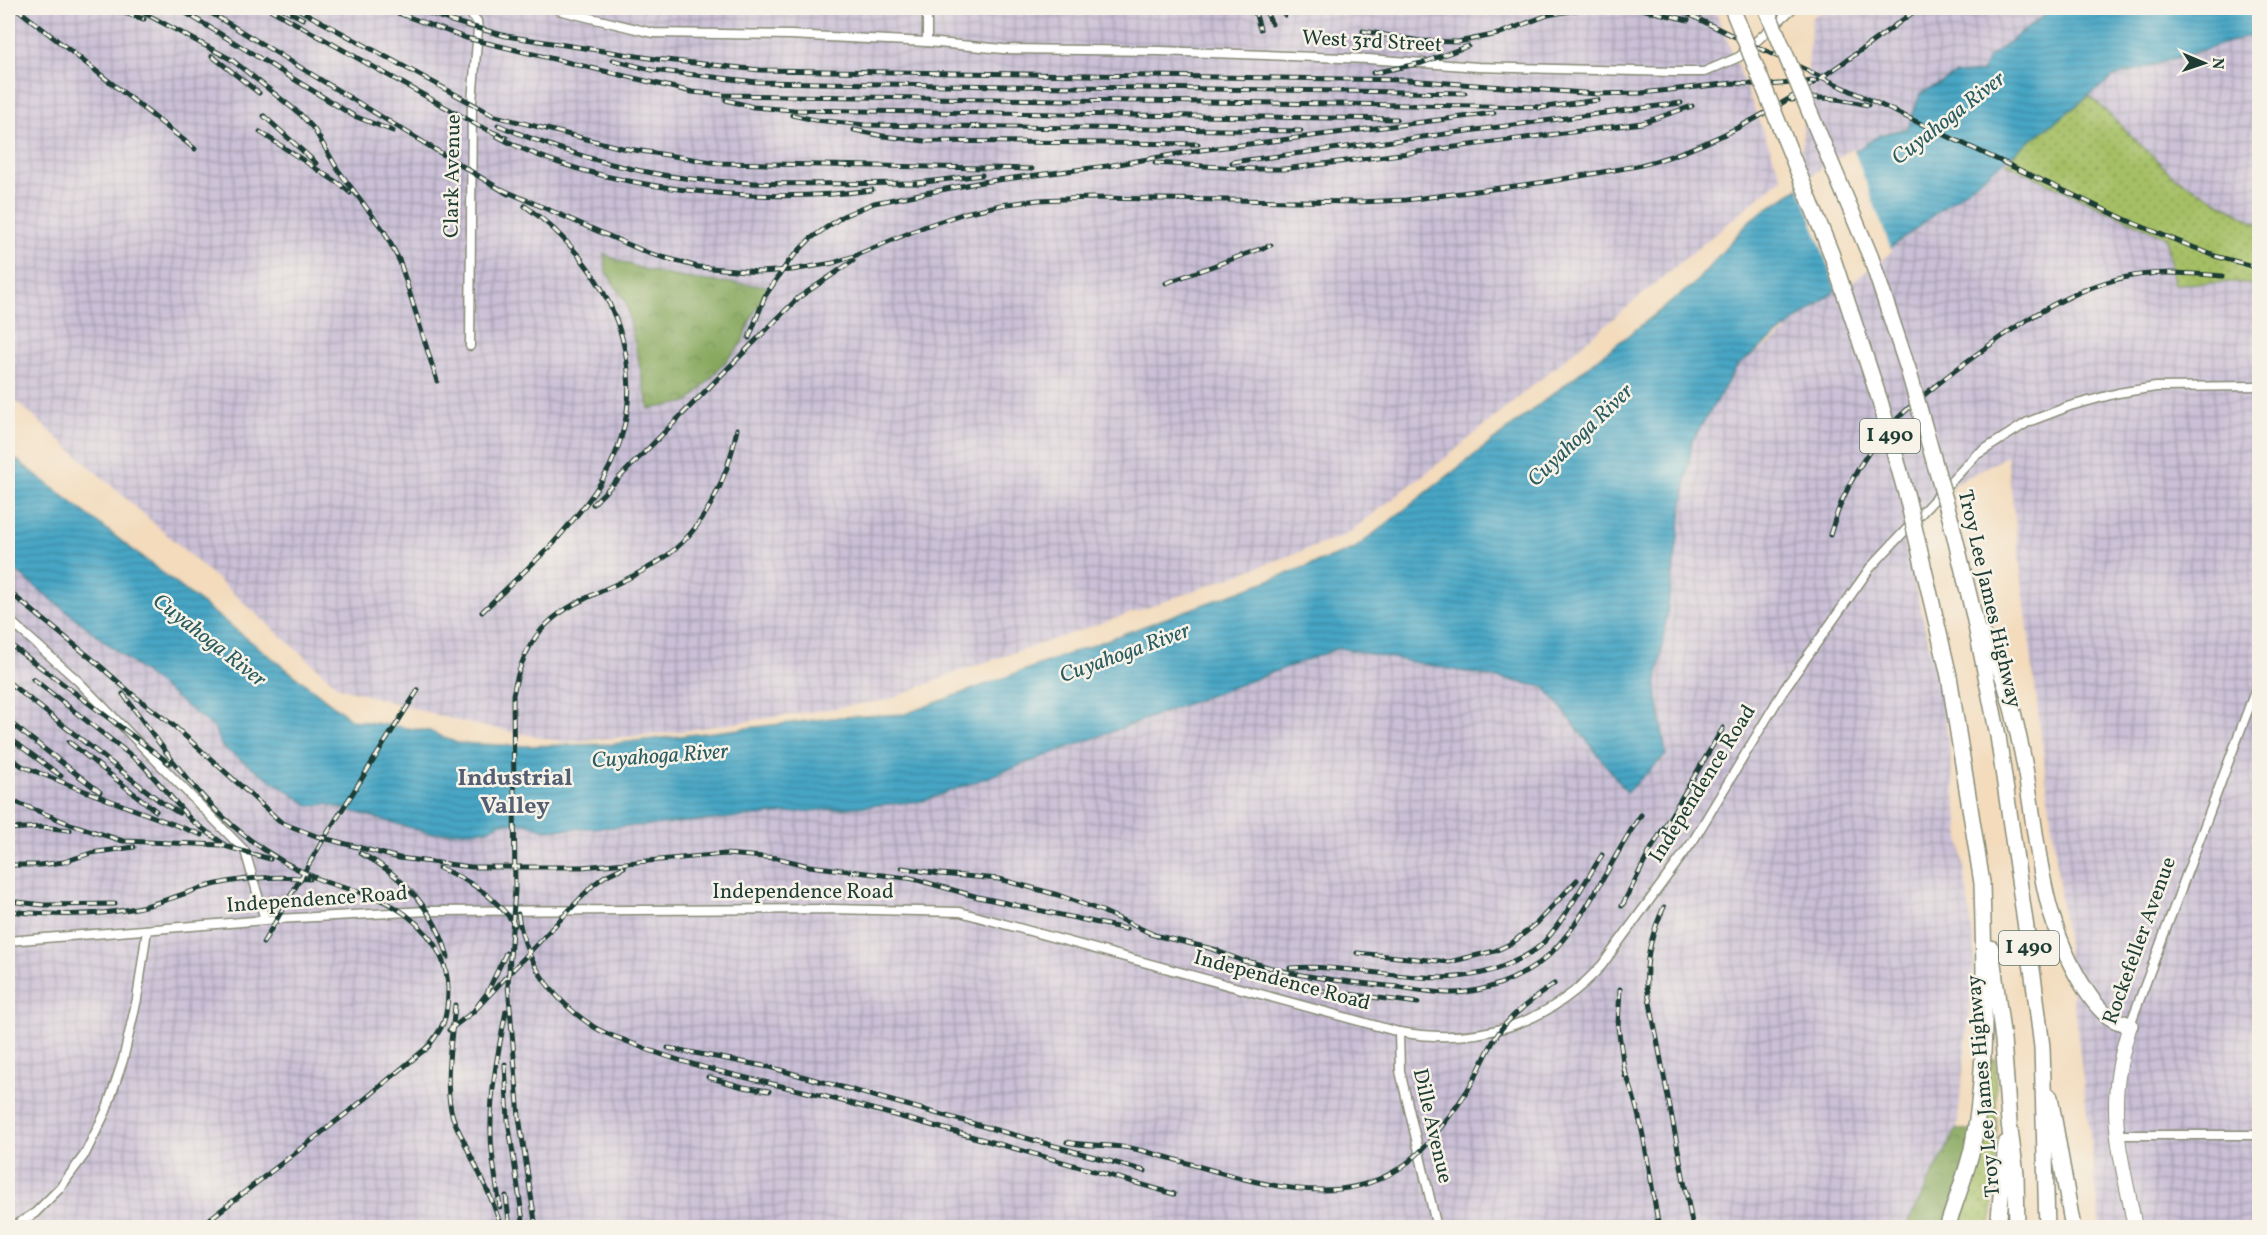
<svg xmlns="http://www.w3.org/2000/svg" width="2267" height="1235" font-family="Vollkorn,serif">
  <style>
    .industrial { fill: url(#industrial-grid) }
    .grass { fill: url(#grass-dots); stroke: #627e4c; stroke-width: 1.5 }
    .forest { fill: url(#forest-crowns); stroke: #527247; stroke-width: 1.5 }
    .water { fill: url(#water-rules); stroke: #32727c; stroke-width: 1.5 }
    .pier { fill: #f3dbbc }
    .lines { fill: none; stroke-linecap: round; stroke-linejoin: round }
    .street-casing { stroke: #898c78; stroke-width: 11 }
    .primary-casing { stroke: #898c78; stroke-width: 16 }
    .highway-casing { stroke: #898c78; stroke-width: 18 }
    .street { stroke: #fff; stroke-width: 8 }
    .primary { stroke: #fff; stroke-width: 14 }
    .highway { stroke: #fff; stroke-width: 15 }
    .rail-casing { stroke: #1f3d34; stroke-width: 5 }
    .rail { stroke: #f7f3e8; stroke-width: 3; stroke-dasharray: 9; stroke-linecap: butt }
    .highway-bridge-casing { stroke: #898c78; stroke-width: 18; stroke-linecap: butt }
    .highway-bridge { stroke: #fff; stroke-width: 15 }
    .labels { text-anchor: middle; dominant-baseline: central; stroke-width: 5; stroke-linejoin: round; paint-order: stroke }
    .shield { fill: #f7f3e8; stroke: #60746a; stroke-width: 1.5 }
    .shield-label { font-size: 20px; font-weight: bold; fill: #1f3d34 }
    .street-label { font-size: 21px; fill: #1f3d34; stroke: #f7f3e8 }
    .water-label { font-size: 22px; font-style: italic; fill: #2b5c60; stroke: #f7f3e8 }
    .quarter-label { font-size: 24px; font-weight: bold; fill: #545e72; stroke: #f7f3e8 }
  </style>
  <defs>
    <pattern id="industrial-grid" width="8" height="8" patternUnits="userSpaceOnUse" patternTransform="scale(1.5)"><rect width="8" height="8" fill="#cabfd6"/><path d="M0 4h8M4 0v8" fill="none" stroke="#a39cae"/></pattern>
    <pattern id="grass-dots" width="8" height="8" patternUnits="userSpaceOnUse" patternTransform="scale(1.5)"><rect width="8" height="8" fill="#a5bf65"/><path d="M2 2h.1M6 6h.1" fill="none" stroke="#869c54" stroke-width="1.8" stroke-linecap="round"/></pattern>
    <pattern id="forest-crowns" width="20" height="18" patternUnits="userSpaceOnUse" patternTransform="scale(1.5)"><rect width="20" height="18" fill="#84a65a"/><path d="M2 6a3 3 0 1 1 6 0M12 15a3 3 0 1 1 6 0" fill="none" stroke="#6b884b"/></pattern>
    <pattern id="water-rules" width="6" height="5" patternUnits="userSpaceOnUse" patternTransform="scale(1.5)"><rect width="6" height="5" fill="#46a6c5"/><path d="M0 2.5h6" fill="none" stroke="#3a88a1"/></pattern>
  </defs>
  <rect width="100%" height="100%" fill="#f7f3e8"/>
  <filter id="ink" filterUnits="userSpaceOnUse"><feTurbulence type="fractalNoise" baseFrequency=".0167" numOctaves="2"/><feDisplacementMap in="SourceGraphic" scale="12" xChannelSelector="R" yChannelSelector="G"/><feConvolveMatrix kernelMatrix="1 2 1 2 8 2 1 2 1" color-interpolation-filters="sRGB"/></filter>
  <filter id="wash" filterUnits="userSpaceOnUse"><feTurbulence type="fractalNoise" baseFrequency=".008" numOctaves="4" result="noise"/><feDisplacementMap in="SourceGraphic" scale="24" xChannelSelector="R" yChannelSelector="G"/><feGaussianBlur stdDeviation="1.35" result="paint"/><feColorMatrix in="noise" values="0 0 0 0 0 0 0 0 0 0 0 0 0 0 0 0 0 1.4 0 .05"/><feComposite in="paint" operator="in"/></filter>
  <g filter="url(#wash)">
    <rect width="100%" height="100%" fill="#f3dbbc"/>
    <g class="industrial">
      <path d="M8,8H1714L1782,178L1448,456L1346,535L1152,606L960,671L888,700L669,733L565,742L462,722L339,687L8,394Z"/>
      <path d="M1827,8H2259V1227H2101L2007,456L1954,484L1905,545L1943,701L1975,955L1957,1129L1905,1227H8V565L214,728L222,747L310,806L327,804L429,833L488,830L500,823H526L546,830L923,801L1339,648L1545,687L1627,792L1666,755L1656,689L1692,441L1737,366L1787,332L1812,17Z"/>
    </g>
    <g class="grass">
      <path d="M2090,96L2173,176L2259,225V286L2232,282L2174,284L2166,237L2007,164L2018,150Z"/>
      <path d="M1991,1059H1995L1997,1139L1991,1227L1954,1228L1975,1166L1982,1137Z"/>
    </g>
    <g class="forest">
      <path d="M604,254C654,279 713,282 769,286L749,323L742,343L689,402L649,409L626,302L606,272Z"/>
      <path d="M1957,1129L1975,1131L1947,1227L1905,1228Z"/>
    </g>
    <path class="water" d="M2054,8H2259V33L2113,77L1737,366L1692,441L1656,689L1666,755L1627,792L1545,687L1339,648L923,801L653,825L546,830L526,823H500L488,830L429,833L327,804L310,806L222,747L214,728L8,565V453L352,720L429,731L457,743L524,746L612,744L841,717L905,714L1354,549L1694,284L1751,219L1880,135L1908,128L1920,94L1956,74L1982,72L1988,58Z"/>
    <path class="pier" d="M1853,148L1892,252L1838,293L1798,184Z"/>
  </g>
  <g filter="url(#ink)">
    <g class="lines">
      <g class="street-casing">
        <g id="street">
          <path d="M927,8V42"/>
          <path d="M558,10L653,33L790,35L927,42L1003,49L1159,51L1368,59L1478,67L1674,72H1704L1739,57L1793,8"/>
          <path d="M470,346L472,102L478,29L477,21L472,16V8"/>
          <path d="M8,619L77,680L245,851L265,920"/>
          <path d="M8,941L277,919L428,911L831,909L960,912L1399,1032C1478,1046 1548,1025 1602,965L1693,841L1785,688L1870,568L1976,455L2028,422L2070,406L2118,393L2156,387L2260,386"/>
          <path d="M2130,1025L2260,678"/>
          <path d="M1399,1032L1400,1071L1437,1228"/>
          <path d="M2118,1135H2260"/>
          <path d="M11,1228L35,1213L60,1188L85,1154L106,1111L123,1060L137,999L147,930"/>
        </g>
      </g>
      <g class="primary-casing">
        <path id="primary" d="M2130,1025C2122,1051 2116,1076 2116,1103C2115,1144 2128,1187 2135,1228"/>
      </g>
      <g class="highway-casing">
        <g id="highway">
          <path d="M1951,521L1974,616L1998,736L2034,983L2042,1047L2047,1228"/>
          <path d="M1983,635C1989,647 1996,659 2001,672C2011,697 2016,726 2022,752C2039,837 2037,914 2085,989C2092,1000 2101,1013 2113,1019C2118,1022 2125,1023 2130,1025"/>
          <path d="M1991,948L2003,1040L2009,1123L2016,1174L2017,1228"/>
          <path d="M2050,1097L2073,1228"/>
          <path d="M1947,1228C1955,1202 1966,1175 1972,1149C1989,1062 1984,971 1982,883"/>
          <path d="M1998,1228L2006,1143"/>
        </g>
      </g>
      <use href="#street" class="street"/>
      <use href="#primary" class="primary"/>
      <use href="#highway" class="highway"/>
      <g class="rail-casing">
        <g id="rail">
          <path d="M16,8L195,149"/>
          <path d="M108,8L144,19"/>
          <path d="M135,8L232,60L300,114L314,129L338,170L384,231L400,262L437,381"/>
          <path d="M178,8L354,116L393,131"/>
          <path d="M203,8L508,194"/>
          <path d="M268,8L479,126L506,138"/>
          <path d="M282,8L303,19"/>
          <path d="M296,8L495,116L622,148L718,163L1032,169"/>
          <path d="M384,8L466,38L692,92L723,95L1545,107"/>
          <path d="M414,8L451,21L506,36L656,59L760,70L1407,80L1597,94L1642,93L1733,83L1767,85L1816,81"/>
          <path d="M1254,8L1260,29"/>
          <path d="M1264,8L1272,24"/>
          <path d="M1279,8L1285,15"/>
          <path d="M1637,8L1688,20"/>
          <path d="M1676,8L1727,33L2133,223L2215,256L2260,268"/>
          <path d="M1363,31L1420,41L1458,42L1498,34L1548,15L1586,8"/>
          <path d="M212,56L259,93"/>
          <path d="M613,60L652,70L757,82L1465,93"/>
          <path d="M1373,73L1422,63L1468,46"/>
          <path d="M726,100L753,107L794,110L1397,119"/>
          <path d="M1791,100C1816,95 1844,99 1868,105"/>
          <path d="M1538,108L1598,100"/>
          <path d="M792,115L815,120L865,125L1301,131"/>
          <path d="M264,116L316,163"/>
          <path d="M498,125C566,154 639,176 714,181C783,186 854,183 924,183"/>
          <path d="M854,130L883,136L925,141L1198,144"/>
          <path d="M260,132L341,185L350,193"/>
          <path d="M497,136C595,191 762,205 872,190"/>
          <path d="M1232,162L1681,103"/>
          <path d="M1155,163L1253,169H1284L1642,123L1692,106"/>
          <path d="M917,183L982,175"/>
          <path d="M501,189L648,253L698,267L759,272L792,270L833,263L854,256L926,226L965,213L1001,205L1038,200L1091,198L1358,202L1406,200L1546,182L1637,166C1744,140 1832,71 1919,8"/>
          <path d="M525,206C608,264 658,368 610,466C595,496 572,521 550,547"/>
          <path d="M1166,283L1271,245"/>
          <path d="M749,338L765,296L789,261L810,239L843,216L874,203L982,182L1107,166L1201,150L1494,113"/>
          <path d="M593,504L798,298L853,261"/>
          <path d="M1830,535C1839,503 1852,476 1871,449C1894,417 1926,393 1957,369C2005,333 2056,296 2114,280C2150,270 2186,273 2222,276"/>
          <path d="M8,591L92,659L133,695L174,726L282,823L316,836L399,858L471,867H582L725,854L777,858L809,866L915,879"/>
          <path d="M482,612L555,542"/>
          <path d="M8,643L169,763"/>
          <path d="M33,679L142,764L191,820L225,845"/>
          <path d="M8,682L161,802L179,813"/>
          <path d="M123,694C160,743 195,797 244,835C269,855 294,869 323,881C341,888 361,891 379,899C415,915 447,947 448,988C448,1018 444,1028 425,1050"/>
          <path d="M8,721L100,792"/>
          <path d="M8,737L61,776"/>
          <path d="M69,742L156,811"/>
          <path d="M8,756L22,766L77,788L202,835"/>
          <path d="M8,799L70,824L123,841L221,845L270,859"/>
          <path d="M8,829L41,827L70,830"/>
          <path d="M360,853C402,874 436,912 448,957"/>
          <path d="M8,865H39L64,862L91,853L134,847"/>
          <path d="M439,868C470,880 496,897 515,925"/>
          <path d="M902,868L940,874L999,879L1058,895L1102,911L1157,936"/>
          <path d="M907,877L978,897L1126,929"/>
          <path d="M17,902L44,905L115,904"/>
          <path d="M1622,906L1650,851L1723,728"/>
          <path d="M1664,907C1652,932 1645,958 1647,987L1693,1228"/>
          <path d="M8,911C50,915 93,917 136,908C158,904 180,895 201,888C237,878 274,875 310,879"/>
          <path d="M518,914C525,963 553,1000 594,1027C605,1034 619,1038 631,1043C691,1068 756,1079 819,1095C938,1126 1056,1160 1174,1194"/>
          <path d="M1150,934L1217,950"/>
          <path d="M263,943L323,840L418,690"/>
          <path d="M1209,948L1243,961L1254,963"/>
          <path d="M506,953L487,993L473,1012L593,885L605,876L624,867"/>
          <path d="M1357,953L1449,962L1495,951L1512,943L1537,923L1577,880"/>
          <path d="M1246,961C1266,966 1287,973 1308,976C1338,981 1368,984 1398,987C1421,990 1444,995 1466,992C1496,988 1531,974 1552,952C1590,913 1610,860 1641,815"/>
          <path d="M1290,968C1365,962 1442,997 1513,962C1522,958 1532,953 1540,946C1562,925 1585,881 1602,855"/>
          <path d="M1267,977L1294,980"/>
          <path d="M1620,989L1618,1026L1625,1076"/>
          <path d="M1316,990L1418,1003"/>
          <path d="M455,1005C452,1040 444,1074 451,1110C453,1120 458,1130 463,1139C476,1169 493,1196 501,1228"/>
          <path d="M449,1030L473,1012"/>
          <path d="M668,1048L769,1067L1145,1171"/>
          <path d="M505,1064L508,1120L524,1228"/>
          <path d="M1624,1069C1643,1115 1650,1178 1659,1228"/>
          <path d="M708,1077L743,1087L769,1091"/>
          <path d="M1067,1142C1089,1147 1113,1144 1135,1149C1235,1172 1357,1235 1434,1136C1447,1119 1461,1103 1471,1084C1482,1066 1489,1045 1502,1028C1517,1010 1536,997 1554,984"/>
          <path d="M506,1196L510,1228"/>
          <path d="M500,1207C496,1179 490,1151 491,1123C491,1085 499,1048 506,1011"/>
          <path d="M198,1228L365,1099L430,1045"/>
          <path d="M536,1228L519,1117L508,984L515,890L513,695C531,598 592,605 661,560C704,531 728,479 737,429"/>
        </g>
      </g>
      <use href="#rail" class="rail"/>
      <g class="highway-bridge-casing">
        <g id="highway-bridge">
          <path d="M1732,8L1831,253L1880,401L1907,497L1949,676L1982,883"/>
          <path d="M1766,8L1871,258L1908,369L1951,521"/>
        </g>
      </g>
      <use href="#highway-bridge" class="highway-bridge"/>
    </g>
  </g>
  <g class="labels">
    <g class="shield">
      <rect x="1860" y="419" width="60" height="34" rx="4.5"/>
      <rect x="1999" y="931" width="60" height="34" rx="4.5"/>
    </g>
    <g class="shield-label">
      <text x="1890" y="436">I 490</text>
      <text x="2029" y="948">I 490</text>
    </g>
    <g class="street-label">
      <text transform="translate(1372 42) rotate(3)">West 3rd Street</text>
      <text transform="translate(453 176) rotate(-89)">Clark Avenue</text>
      <text transform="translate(1989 599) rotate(77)">Troy Lee James Highway</text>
      <text transform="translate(1703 784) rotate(-58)">Independence Road</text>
      <text x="803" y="892">Independence Road</text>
      <text transform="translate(317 900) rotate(-4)">Independence Road</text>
      <text transform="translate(2140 941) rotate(-70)">Rockefeller Avenue</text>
      <text transform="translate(1282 981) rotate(15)">Independence Road</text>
      <text transform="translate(1984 1086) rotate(-95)">Troy Lee James Highway</text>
      <text transform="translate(1432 1126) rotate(77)">Dille Avenue</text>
    </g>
    <g class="water-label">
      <text transform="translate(1949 119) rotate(-38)">Cuyahoga River</text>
      <text transform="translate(1581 436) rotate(-44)">Cuyahoga River</text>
      <text transform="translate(209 641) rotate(38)">Cuyahoga River</text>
      <text transform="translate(1125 654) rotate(-20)">Cuyahoga River</text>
      <text transform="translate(660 757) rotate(-4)">Cuyahoga River</text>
    </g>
    <g class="quarter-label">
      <text x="515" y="779">Industrial<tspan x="515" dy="28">Valley</tspan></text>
    </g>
  </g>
  <rect width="2267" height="1235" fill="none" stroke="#f7f3e8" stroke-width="30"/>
  <g transform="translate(2204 63) rotate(92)" stroke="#f7f3e8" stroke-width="4.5" paint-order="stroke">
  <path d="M0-4.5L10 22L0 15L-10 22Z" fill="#1f3d34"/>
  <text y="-9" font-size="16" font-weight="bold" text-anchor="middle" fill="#1f3d34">N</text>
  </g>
</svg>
